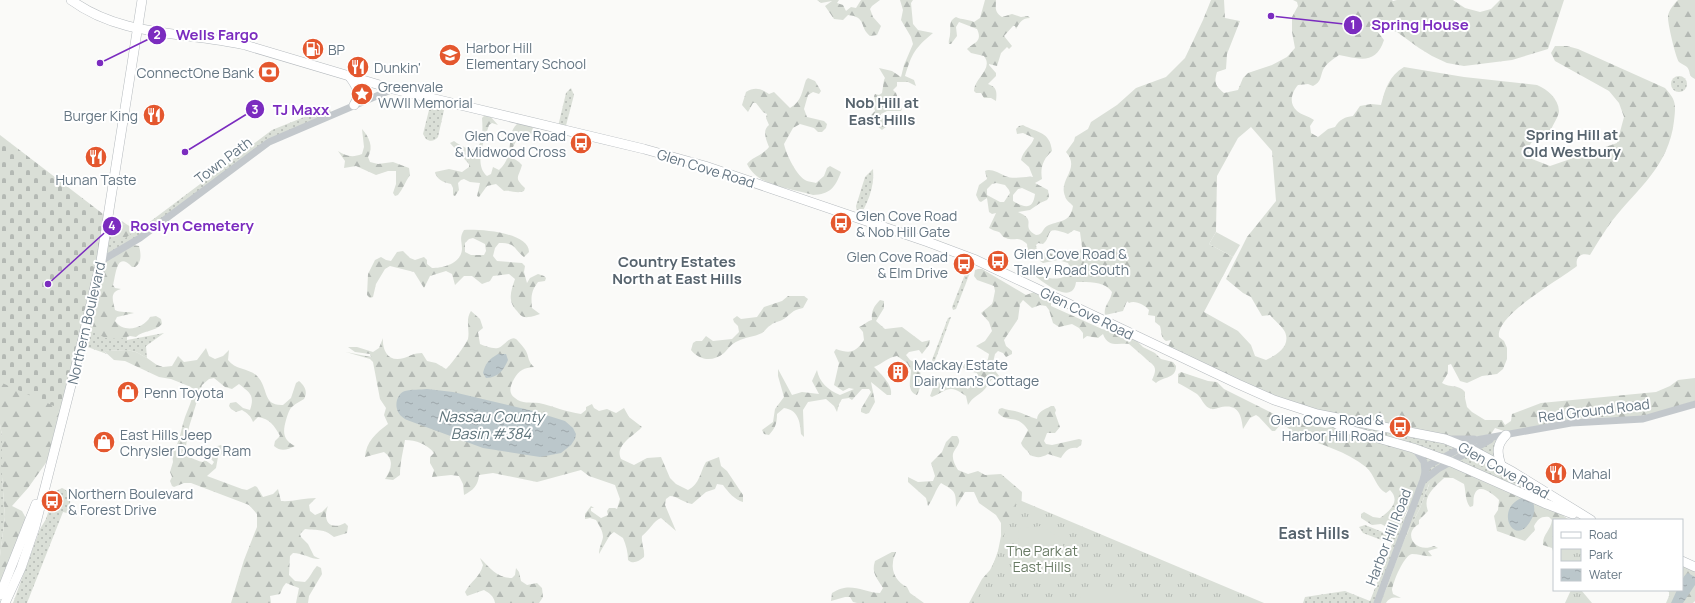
<svg xmlns="http://www.w3.org/2000/svg" width="1695" height="603" font-family="Manrope,sans-serif">
  <style>
    .grass { fill: url(#grass-dots) }
    .forest { fill: url(#forest-firs); fill-rule: evenodd }
    .cemetery { fill: url(#cemetery-stones) }
    .park { fill: url(#park-tufts) }
    .garden { fill: #dadfd7 }
    .water { fill: url(#water-ripples) }
    .lines { fill: none; stroke-linecap: round; stroke-linejoin: round }
    .primary-casing { stroke: #b5babe; stroke-width: 10 }
    .tertiary { stroke: #c3c8cc; stroke-width: 7 }
    .primary { stroke: #fff; stroke-width: 9 }
    .labels { text-anchor: middle; dominant-baseline: central; stroke-width: 4; stroke-linejoin: round; paint-order: stroke }
    .poi-label { font-size: 14px; fill: #657683; stroke: #fff; text-anchor: start }
    .street-label { font-size: 14px; fill: #657683; stroke: #fff }
    .park-label { font-size: 14px; fill: #687a64; stroke: #fff }
    .neighbourhood-label { font-size: 15px; font-weight: bold; fill: #57646e; stroke: #fff }
    .water-label { font-size: 15px; font-style: italic; fill: #60757c; stroke: #fff }
    .quarter-label { font-size: 16px; font-weight: bold; fill: #57646e; stroke: #fff }
    .leader { fill: none; stroke: #7b2cbf; stroke-width: 1.5 }
    .callout-dot { fill: #7b2cbf; stroke: #fff; stroke-width: 1.5 }
    .mark-label { font-size: 12px; text-anchor: middle; font-weight: bold; fill: #fff }
    .callout-label { font-size: 15px; text-anchor: middle; font-weight: bold; fill: #7b2cbf; stroke: #fff; stroke-width: 4; stroke-linejoin: round; paint-order: stroke }
  </style>
  <defs>
    <pattern id="grass-dots" width="8" height="8" patternUnits="userSpaceOnUse"><rect width="8" height="8" fill="#dadfd7"/><path d="M2 2h.1M6 6h.1" fill="none" stroke="#b4b9b4" stroke-width="1.8" stroke-linecap="round"/></pattern>
    <pattern id="forest-firs" width="22" height="20" patternUnits="userSpaceOnUse"><rect width="22" height="20" fill="#dadfd7"/><path d="M5 1l3.5 6h-7zM16 11l3.5 6h-7z" fill="#b4b9b4"/></pattern>
    <pattern id="cemetery-stones" width="16" height="16" patternUnits="userSpaceOnUse"><rect width="16" height="16" fill="#dadfd7"/><path d="M2 7V4a2 2 0 0 1 4 0v3zM10 15v-3a2 2 0 0 1 4 0v3z" fill="#b4b9b4"/></pattern>
    <pattern id="park-tufts" width="24" height="20" patternUnits="userSpaceOnUse"><rect width="24" height="20" fill="#dadfd7"/><path d="M3 7l-1-3M5 7V3M7 7l1-3M15 17l-1-3M17 17v-4M19 17l1-3" fill="none" stroke="#b4b9b4"/></pattern>
    <pattern id="water-ripples" width="26" height="14" patternUnits="userSpaceOnUse"><rect width="26" height="14" fill="#bbc7cb"/><path d="M2 4q2-2 4 0t4 0M15 11q2-2 4 0t4 0" fill="none" stroke="#9ca6aa"/></pattern>
  </defs>
  <rect width="100%" height="100%" fill="#fafaf8"/>
  <g class="grass">
    <circle cx="1679" cy="84" r="8"/>
    <path d="M571,88L574,95L563,137L556,135L566,93Z"/>
    <path d="M432,98L446,101L438,137C435,141 430,142 426,139L423,134Z"/>
    <path d="M329,107L332,115L278,138L127,246L99,288C99,301 91,311 93,324L106,338L127,337V340L164,333L146,346L147,358L136,352L127,350L104,351L107,354L82,345L106,227L122,221L126,224C119,225 116,230 114,236L133,233L139,230L272,130Z"/>
    <path d="M873,169C875,187 867,205 858,219L856,206L865,177Z"/>
    <path d="M967,269L969,268L971,270L956,309L953,310L952,307Z"/>
    <path d="M951,317L933,366L931,368L930,365L948,318Z"/>
    <path d="M1317,414L1476,440L1502,439L1501,465L1591,520L1457,468L1429,484L1420,508L1404,540L1386,589L1379,603H1303L1305,597L1345,591L1370,601L1392,544L1363,533L1359,527L1365,525L1395,537L1398,531L1402,529L1401,523L1409,510L1346,429Z"/>
    <path d="M0,424L2,436V477L5,517L0,556Z"/>
    <path d="M62,488C73,492 71,505 67,513L63,512L27,603H13L40,529L46,519L54,494L56,491Z"/>
  </g>
  <g class="forest">
    <path d="M817,0H839L837,3L843,5L846,11L851,7L856,8L861,0H880L872,6L870,9L873,17L881,26L877,35L870,36C859,27 867,17 848,15L843,20L834,19L825,6L832,1L821,3Z"/>
    <path d="M900,0H913L911,3L913,24L918,30L933,33C915,48 912,53 905,76L914,80L916,86L908,82H897V86L893,90L896,93L902,109L901,111H887L881,114V117L886,122L887,126L882,130L871,121V115L875,111L873,103L875,101L874,96L875,94L879,95L882,93L884,80L885,78L879,68L892,71L901,77L904,65L913,44L911,37L901,20L903,10Z"/>
    <path d="M985,0H996C996,8 994,12 1002,17L1012,14L1021,17L1028,16L1030,18C1022,18 1020,22 1016,29L1015,26H1013L1004,36L1012,46L1009,49L1007,47L1001,53L997,66L989,64V65L996,73V76L988,84C997,87 997,92 996,101L991,98H984L981,93H976L974,91C974,78 994,69 984,56L971,53L967,49C974,42 983,42 977,29L959,22L956,27L957,36L951,44H949C948,40 950,38 950,34C951,27 948,21 956,17C962,20 968,19 974,22L980,18Z"/>
    <path d="M1211,0H1224L1225,18L1240,21L1227,54L1226,69L1217,72C1214,82 1215,86 1224,93L1238,90L1243,78L1248,73L1272,65L1287,57L1295,48L1292,32V17L1298,6L1297,2L1293,0H1392L1393,1L1397,0H1453L1465,8L1480,12L1491,9L1500,0H1564L1548,49L1512,60L1464,66L1447,63L1432,56L1419,48L1397,32L1386,29L1373,22L1377,31L1384,40C1376,65 1360,59 1339,55C1335,58 1327,63 1324,68C1320,75 1322,82 1313,86L1308,84L1298,85C1292,92 1288,103 1297,111C1301,115 1309,116 1314,120L1310,126L1311,133L1318,137L1328,129L1335,127C1340,119 1345,117 1353,116L1360,106L1371,104L1381,105C1385,89 1389,76 1404,67L1464,77L1537,85C1548,90 1558,98 1559,111C1559,116 1553,124 1551,130C1540,135 1530,139 1528,151L1532,159L1550,166L1617,143L1624,117L1619,103L1609,91L1555,61L1551,53L1555,46H1567L1578,49L1665,88C1676,100 1676,104 1674,121C1669,166 1638,188 1612,221C1604,232 1597,243 1590,255C1581,252 1575,257 1577,266C1561,279 1495,315 1499,337L1504,341L1507,348V359L1503,369L1497,374L1482,376L1467,383L1460,381L1451,364L1448,365V373L1442,383C1450,388 1459,384 1465,392V398L1467,407L1472,412L1485,420H1502L1505,425L1511,421L1512,414L1541,403L1656,392L1670,386L1678,380L1695,378V401L1652,414L1634,417L1586,418L1554,423L1516,432L1504,431L1495,428L1491,434C1478,438 1465,435 1452,438L1317,414L1166,350L1171,340L1166,341C1160,337 1162,332 1160,326L1155,322V316L1148,315L1149,310C1145,305 1135,300 1129,303L1127,301L1123,311L1105,315C1103,306 1111,301 1112,292C1105,281 1088,282 1076,282C1073,307 1041,281 1033,274C1044,277 1060,283 1069,273L1070,267L1068,263L1058,260L1043,263L1040,261V258L1044,253L1056,254L1071,250L1080,251L1082,247L1080,232L1074,230L1068,234C1043,224 1053,236 1043,244L1038,243L1036,245L1037,251L1034,255L1031,256L1028,254L1027,244C1017,235 1015,242 1006,238C1002,237 1002,234 999,232C996,231 992,230 989,228L996,213L992,214L989,212L987,198L981,202L979,201L976,195L979,185L987,179L985,171C990,168 999,173 1005,176C1014,180 1024,176 1033,177L1029,167L1021,160C1023,150 1032,146 1034,138L1023,133L1017,134L1016,129L1019,126L1023,125C1037,133 1050,131 1052,151C1043,159 1040,168 1042,179L1035,183L1048,190L1049,197L1047,200L1040,203L1030,210L1018,212C1039,221 1019,226 1036,235C1043,235 1042,229 1047,226C1058,220 1070,224 1073,206C1070,202 1066,201 1065,196C1058,179 1081,169 1066,152L1074,141L1075,137L1088,129L1091,122L1117,105L1136,88L1166,77L1185,58L1203,20ZM1251,127L1272,151L1276,201L1247,237L1226,279L1243,293L1251,297L1262,316L1270,315C1274,320 1282,326 1285,332C1291,346 1277,355 1266,360L1255,356L1251,345L1238,331L1204,312L1233,257L1209,244L1216,232L1217,176L1238,138ZM996,183L1005,185L1009,190L1010,193L1004,202H1000L987,195V189L992,184ZM1022,188L1035,194C1033,210 1025,208 1013,201V195L1018,189Z"/>
    <path d="M1678,0H1695V79C1688,76 1691,72 1687,67C1685,65 1681,64 1679,62C1676,59 1667,21 1668,16C1669,10 1674,4 1678,0Z"/>
    <path d="M808,78L815,81L821,91L819,94L813,92L808,95L804,109L807,117L824,121L827,124L826,128L822,132H818L814,128L800,124L793,128L784,144C786,154 797,177 807,181C809,182 814,182 816,183L824,176L827,168L830,166L841,172C835,188 830,194 813,195C791,188 758,187 747,164C753,156 762,156 769,147C766,140 762,130 769,125L766,118L767,114L763,112L756,103H753L748,112L742,105L746,92C754,87 761,88 769,94L774,92L790,108C802,101 802,91 806,80Z"/>
    <path d="M486,114L490,116L498,125L492,123L489,125C485,139 473,164 487,176L491,174L493,167L499,170C517,153 504,135 518,123L531,124L533,129L531,135L518,137L511,151L513,158L519,162L522,165C518,179 514,177 525,188L524,191C517,194 511,190 504,191L496,184L487,186L479,197L477,196L480,183L470,182L464,179L461,180L458,183L459,190L455,196L453,195V188L451,184C443,182 437,180 435,172L449,169L462,172L469,167V164L450,143L454,141C480,160 484,142 482,118Z"/>
    <path d="M362,129C369,137 374,147 368,157L370,162L378,164L393,162L409,168L410,175C405,182 403,189 398,195L395,196L393,193L396,184V171H388L376,175L356,166L344,168L345,161L338,151C346,156 352,158 362,154L364,147Z"/>
    <path d="M126,224L131,227L144,225L121,241L116,242L114,236L120,225Z"/>
    <path d="M464,230C479,229 529,232 529,252L524,257C513,249 517,243 499,243L495,248L493,256L497,261L522,263L525,266L524,272L527,283L530,278L538,274L544,276L546,278L545,281L538,282C531,291 531,297 532,308L540,314C536,315 532,317 528,317C523,318 520,315 517,311C507,301 511,291 515,279L509,274L493,276L490,281L482,284L472,276H464L455,285L452,274L446,271L430,276L424,288L414,272L390,266L385,269L376,284L373,297L370,298L367,295L368,274L375,260L381,257L386,260L391,261L397,252L403,251L410,258L415,260L424,257L427,260V264L432,268C443,268 461,264 462,249C462,241 459,238 464,230ZM473,238L485,244L486,251L484,255H471L465,252V243L469,239Z"/>
    <path d="M133,245L139,246C141,253 142,263 135,267H132C116,250 116,276 113,285L115,288L121,289C109,292 113,301 115,310C121,313 127,311 134,313L117,317L115,321C124,334 144,328 150,317L156,316L161,319L162,324C155,332 143,330 136,337L130,336L120,339L106,338L97,334L94,330L92,319L94,313V306L99,294L102,263Z"/>
    <path d="M978,269H982L1026,295L1034,292L1051,300V306L1102,329L1134,338L1143,347L1155,353L1161,359L1173,362L1176,366C1176,379 1164,376 1156,383L1152,380C1159,365 1153,366 1144,357C1139,353 1134,348 1129,344C1118,343 1108,348 1103,334L1098,338L1087,336L1083,339V333L1079,328L1072,324L1059,327L1053,323L1049,310L1046,306L1040,305L1032,308L1023,300L1020,304L1018,319L1004,340L1006,346L1012,351V354L1006,357L1003,353L998,351L995,354L992,367L1000,377C988,378 990,385 983,391C976,397 974,396 968,405L966,396C948,383 947,391 932,397L930,396L934,385L938,382H943L951,386L961,385L968,389L978,378L977,373L968,371L956,363L962,365L973,361L980,368C986,366 988,360 989,354L976,346L985,341L992,331L989,322L981,313L992,304L993,301L995,291L994,286L977,280L974,276L975,270Z"/>
    <path d="M788,296H804L808,299L803,308C791,310 791,315 782,320C778,322 774,322 771,325C767,327 765,331 762,333C754,337 745,337 738,341C732,343 728,349 724,353C713,362 700,361 691,350L693,343L696,341H702L706,336L713,341L732,339L739,332L738,326L734,322L733,319L737,316L741,319L757,317L764,307L782,301Z"/>
    <path d="M880,300L884,301V308L876,321L885,329L902,327L922,342L930,340L929,345L922,354L919,350L909,352L906,355L910,360L918,364C922,374 922,387 917,395C906,391 911,379 911,370L907,363L897,356C888,357 882,364 874,367C881,374 893,385 891,395H887L871,382L875,402L869,413L866,414L861,412V409L871,392L869,389H862L852,400L849,398L842,399L839,404L837,412L834,406L826,399L808,402L803,410L804,437L801,434C800,421 798,410 784,408L777,414C777,424 775,428 769,435L764,434L762,430L773,422L775,409L784,397L778,376V369L792,395L802,392L819,394L812,381L817,370C819,382 828,390 840,395L854,389L849,388L843,391L834,385L839,363L834,352L836,349C850,354 855,353 864,340L863,332L859,327C864,325 867,321 872,320C871,311 874,306 880,300Z"/>
    <path d="M471,311L480,319L483,328L478,332L480,344C485,346 492,349 498,348C504,347 512,332 518,341C521,344 524,348 526,351C529,357 528,362 534,367C524,368 519,370 514,379C510,386 508,393 515,398C522,404 530,402 539,403C553,406 566,412 581,414L586,410V407L592,404L594,408L599,411L607,409L616,413L624,408L629,417L642,427C635,435 614,445 621,459L634,465L647,458L661,457L670,478L676,484L688,490C700,484 700,472 706,462L719,457L721,466L727,471L743,495V502C735,500 728,492 723,485L717,484L715,489L706,492L692,504C684,503 677,496 670,496L666,499L665,505L676,531L661,518C654,520 649,531 642,536C641,544 645,549 644,557C639,561 633,565 628,560C628,552 626,545 623,538L614,532L610,535L599,554C599,547 602,543 603,537C603,531 599,525 596,520L590,518L585,519V514L591,506L594,508H591V511L601,518L608,515L607,511L609,508H615L617,509L620,499L615,485L589,476L581,470L537,482L493,473L479,475C478,486 473,490 464,495L463,484L459,476L451,475L432,477L434,470L430,463V457L434,453C427,444 416,440 405,440C403,452 400,463 400,475L393,480L385,479C391,470 395,460 384,452L365,457C366,442 376,433 388,424L384,415L386,408L380,399L373,362L370,359L346,352L371,357L370,354L355,352L348,347H357L373,352L379,348L383,338C382,350 388,363 404,358C410,356 414,353 422,353L427,361L436,363L446,369C451,365 466,344 468,339C470,329 465,320 471,311Z"/>
    <path d="M206,348L209,356L215,359L223,356L229,350L228,360C235,370 249,368 257,376C269,388 262,406 283,405L291,398L296,383L299,381C305,386 308,392 304,399C301,401 296,403 293,406C289,409 288,414 286,420C283,431 282,440 295,446C287,450 281,452 274,446L275,441L280,436C274,425 270,419 258,417L253,422C251,416 247,413 242,410L236,412L231,409L229,406L230,403L236,402L243,408L250,410C255,395 250,393 239,384L232,389L225,387L214,378L209,379L202,385L189,427L186,446L182,452L185,455C189,457 200,462 203,462L205,460L212,465L214,462L211,459L209,460L210,453L214,447L221,445L225,449V452L218,457L216,468L207,476L242,489L247,490L255,486L257,487L263,497L273,494L278,489L281,501C292,502 304,498 316,498L309,505L310,511L315,515L322,512L328,506C322,521 330,531 345,523L348,526L347,533L334,537C323,528 319,531 305,529L300,534L301,537L308,544L314,556L320,559C313,560 303,553 293,553L290,556L289,575L295,581L305,582C310,578 312,571 317,566L321,568L322,574L309,596L308,603H296L299,588L286,583L283,587L280,594L270,596L271,603H231L244,560L257,527V514L249,505L191,483H184L174,487L172,486L170,481L172,477L170,472L173,462L172,453C181,440 180,432 185,417C188,409 193,399 193,390L191,387L171,379L159,377L125,361L114,360L104,351L127,350L136,352L147,358L157,365L163,367L172,366L178,356L184,362L197,360Z"/>
    <path d="M1181,372L1208,381L1217,382L1224,389L1272,413L1325,428L1337,426L1411,449L1418,457L1417,461L1423,467C1422,487 1409,506 1401,523L1402,529L1398,531L1393,527L1385,526L1381,524L1372,525L1361,518V514L1364,512L1373,517L1380,518C1390,511 1401,501 1390,490L1386,493C1376,488 1375,475 1366,467C1346,451 1322,445 1299,436H1295C1291,430 1288,426 1280,425L1275,431H1272L1259,417L1256,415L1250,418L1243,429C1241,412 1237,403 1218,408C1214,409 1213,410 1209,408C1203,405 1202,398 1197,394C1191,390 1185,387 1178,383V374Z"/>
    <path d="M0,380L64,408L53,453L28,488L12,506L22,511L28,522L0,594V556L5,517L2,477V436L0,424Z"/>
    <path d="M1051,406H1054L1056,410L1055,413L1060,427L1055,433H1047L1044,441L1046,444L1052,445L1079,439L1082,440L1081,445L1077,448C1068,447 1065,452 1061,458L1048,454C1041,458 1037,458 1030,455C1028,450 1023,449 1021,443L1028,430C1017,413 1008,424 998,413L999,409L1002,408C1007,410 1011,410 1015,411C1023,413 1029,417 1037,419C1038,411 1044,410 1051,406Z"/>
    <path d="M952,436H957C963,443 955,447 953,454C952,460 955,465 958,470L968,474L978,471L985,475L1001,474L1022,492L1021,513L1003,603H969L982,579L990,570L997,556L1001,536V523L996,515L979,503L974,492H965L956,507C956,491 955,491 941,483C935,490 934,498 928,506L926,498L908,482V477L918,482L933,481L935,476L931,463L942,452L946,442Z"/>
    <path d="M1445,466L1457,468L1558,512L1568,519L1574,520H1554V554L1552,548L1543,545C1542,535 1551,530 1552,520L1549,517C1541,516 1538,519 1534,526L1535,530L1525,541L1497,531L1494,516L1498,510L1499,500C1493,494 1478,481 1474,496C1473,499 1474,502 1473,506L1470,507C1465,501 1466,491 1464,484L1453,478H1444C1435,487 1422,496 1428,511L1419,520V524C1402,533 1415,554 1434,546L1438,548L1428,551L1432,556C1425,557 1419,554 1412,554C1404,555 1393,582 1392,590L1393,594L1401,598C1394,597 1390,597 1386,603H1379L1386,589L1404,540L1420,508L1432,477Z"/>
    <path d="M892,552H896C895,556 893,558 893,562C891,573 898,583 907,587L910,593L924,603H857L853,602L850,597H845L831,601L832,593C850,581 862,592 880,593L883,588C877,578 871,573 875,561Z"/>
    <path d="M480,558C490,568 497,578 512,578L515,575L516,568L519,572L521,581L527,585L537,583L542,588L543,597L539,603H495C494,596 489,593 484,590L467,596L465,592C471,581 480,577 483,565Z"/>
    <path d="M1682,562L1695,567V601L1693,603H1666L1669,596V592L1666,590H1682Z"/>
  </g>
  <path class="cemetery" d="M0,135L107,217L65,411L0,382Z"/>
  <g class="park">
    <path d="M1017,499L1264,603H974L986,584Z"/>
    <path d="M1571,590H1581L1592,603H1565Z"/>
  </g>
  <g class="garden">
    <path d="M1216,232L1240,245L1233,257L1209,244Z"/>
    <path d="M1041,526L1060,538L1069,559L1068,580L1020,578L1016,573L1019,529Z"/>
    <path d="M1101,586L1123,589L1140,601L1139,603H1078L1081,596Z"/>
  </g>
  <g class="water">
    <path d="M498,354H506L508,360C503,371 499,377 486,378L483,373C485,364 489,359 498,354Z"/>
    <path d="M427,389L453,392L533,411L565,421L573,428L576,434L575,439L571,445L561,453L540,457L483,448L407,420C403,418 398,414 397,409C395,403 398,393 405,391C412,389 420,390 427,389Z"/>
    <path d="M1522,498H1526L1533,502C1535,508 1535,513 1531,520C1515,550 1493,509 1522,498Z"/>
    <path d="M1688,573L1695,577V585L1683,603H1671L1677,590H1682C1682,583 1681,577 1688,573Z"/>
  </g>
  <g class="lines">
    <g class="primary-casing">
      <g id="primary">
        <path d="M71,0C123,38 185,31 245,45L393,89L644,149L705,166L928,242L976,260L1027,284L1238,384L1274,400L1317,414L1445,439L1472,450L1513,472L1591,520"/>
        <path d="M349,76C357,86 361,94 354,105"/>
        <path d="M1326,418L1346,429L1413,448L1451,462L1544,503L1573,514"/>
        <path d="M1501,465C1497,453 1496,445 1506,435"/>
        <path d="M1682,561L1695,567"/>
        <path d="M0,595L36,504"/>
        <path d="M5,603L21,568L35,527L83,338L101,261L142,0"/>
      </g>
    </g>
    <g class="tertiary">
      <path d="M101,261L140,238L269,142L393,89"/>
      <path d="M1448,439H1474"/>
      <path d="M1415,449L1424,462L1425,472"/>
      <path d="M1424,480L1438,469L1490,440"/>
      <path d="M1377,603L1423,480L1426,469L1429,465L1476,440L1571,423L1643,419L1695,404"/>
    </g>
    <use href="#primary" class="primary"/>
  </g>
  <defs>
    <g id="fuel-disc" transform="scale(1.15)"><circle r="9.5" fill="#e4572e" stroke="#fff"/><path d="M-5.5-6h7V0h2V4h1.3V-2.5L3-4.5l.8-.8L6-3V5H2.5V1h-1V6h-7ZM-4.2-4.7v3.2H.2V-4.7Z" fill="#fff"/></g>
    <g id="school-disc" transform="scale(1.15)"><circle r="9.5" fill="#e4572e" stroke="#fff"/><path d="M0-5L7-2L0 1L-7-2ZM-4 1L0 2.5L4 1V4Q0 6-4 4Z" fill="#fff"/></g>
    <g id="restaurant-disc" transform="scale(1.15)"><circle r="9.5" fill="#e4572e" stroke="#fff"/><path d="M-5-6h1v4h1v-4h1v4h1v-4h1v5L-1.5 .5V6h-2V.5L-5-1ZM5-6V6H3V1.5H1.5Q1.5-4 5-6Z" fill="#fff"/></g>
    <g id="bank-disc" transform="scale(1.15)"><circle r="9.5" fill="#e4572e" stroke="#fff"/><path d="M-6-4H6V4H-6ZM0-2.3a2.3 2.3 0 1 0 0 4.6a2.3 2.3 0 1 0 0-4.6Z" fill="#fff"/></g>
    <g id="sight-disc" transform="scale(1.15)"><circle r="9.5" fill="#e4572e" stroke="#fff"/><path d="M0-6L1.8-2.2L6-1.7L2.9 1.2L3.7 5.4L0 3.3L-3.7 5.4L-2.9 1.2L-6-1.7L-1.8-2.2Z" fill="#fff"/></g>
    <g id="bus-disc" transform="scale(1.15)"><circle r="9.5" fill="#e4572e" stroke="#fff"/><path d="M-5-6H5V4H4V6H2V4H-2V6H-4V4H-5ZM-3.5-4V0h7V-4ZM-3.5 1.2v1.5H-2V1.2ZM2 1.2v1.5H3.5V1.2Z" fill="#fff"/></g>
    <g id="building-disc" transform="scale(1.15)"><circle r="9.5" fill="#e4572e" stroke="#fff"/><path d="M-4-6H4V6H1V3H-1V6H-4ZM-2.5-4.3h1.7v1.8h-1.7ZM.8-4.3h1.7v1.8H.8ZM-2.5-1h1.7V.8h-1.7ZM.8-1h1.7V.8H.8Z" fill="#fff"/></g>
    <g id="shop-disc" transform="scale(1.15)"><circle r="9.5" fill="#e4572e" stroke="#fff"/><path d="M-5-2.5h2.3a2.7 3.5 0 0 1 5.4 0H5L5.5 6h-11ZM-1.5-2.5h3a1.5 2.3 0 0 0-3 0Z" fill="#fff"/></g>
  </defs>
  <g fill-rule="evenodd">
    <use href="#fuel-disc" x="313" y="49"/>
    <use href="#school-disc" x="450" y="55"/>
    <use href="#restaurant-disc" x="358" y="67"/>
    <use href="#bank-disc" x="269" y="72"/>
    <use href="#sight-disc" x="362" y="94"/>
    <use href="#restaurant-disc" x="154" y="115"/>
    <use href="#bus-disc" x="581" y="143"/>
    <use href="#restaurant-disc" x="96" y="157"/>
    <use href="#bus-disc" x="841" y="223"/>
    <use href="#bus-disc" x="998" y="261"/>
    <use href="#bus-disc" x="964" y="264"/>
    <use href="#building-disc" x="898" y="372"/>
    <use href="#shop-disc" x="128" y="392"/>
    <use href="#bus-disc" x="1400" y="427"/>
    <use href="#shop-disc" x="104" y="442"/>
    <use href="#restaurant-disc" x="1556" y="473"/>
    <use href="#bus-disc" x="52" y="501"/>
  </g>
  <g class="labels">
    <g class="poi-label">
      <text x="466" y="47">Harbor Hill<tspan x="466" dy="16">Elementary School</tspan></text>
      <text x="328" y="49">BP</text>
      <text x="374" y="67">Dunkin'</text>
      <text x="254" y="72" text-anchor="end">ConnectOne Bank</text>
      <text x="378" y="86">Greenvale<tspan x="378" dy="16">WWII Memorial</tspan></text>
      <text x="138" y="115" text-anchor="end">Burger King</text>
      <text x="566" y="135" text-anchor="end">Glen Cove Road<tspan x="566" dy="16">&amp; Midwood Cross</tspan></text>
      <text x="96" y="179" text-anchor="middle">Hunan Taste</text>
      <text x="856" y="215">Glen Cove Road<tspan x="856" dy="16">&amp; Nob Hill Gate</tspan></text>
      <text x="1014" y="253">Glen Cove Road &amp;<tspan x="1014" dy="16">Talley Road South</tspan></text>
      <text x="948" y="256" text-anchor="end">Glen Cove Road<tspan x="948" dy="16">&amp; Elm Drive</tspan></text>
      <text x="914" y="364">Mackay Estate<tspan x="914" dy="16">Dairyman's Cottage</tspan></text>
      <text x="144" y="392">Penn Toyota</text>
      <text x="1384" y="419" text-anchor="end">Glen Cove Road &amp;<tspan x="1384" dy="16">Harbor Hill Road</tspan></text>
      <text x="120" y="434">East Hills Jeep<tspan x="120" dy="16">Chrysler Dodge Ram</tspan></text>
      <text x="1572" y="473">Mahal</text>
      <text x="68" y="493">Northern Boulevard<tspan x="68" dy="16">&amp; Forest Drive</tspan></text>
    </g>
    <g class="street-label">
      <text transform="translate(223 160) rotate(-37)">Town Path</text>
      <text transform="translate(706 168) rotate(17)">Glen Cove Road</text>
      <text transform="translate(1087 313) rotate(26)">Glen Cove Road</text>
      <text transform="translate(86 323) rotate(-77)">Northern Boulevard</text>
      <text transform="translate(1594 410) rotate(-7)">Red Ground Road</text>
      <text transform="translate(1504 470) rotate(29)">Glen Cove Road</text>
      <text transform="translate(1388 537) rotate(-69)">Harbor Hill Road</text>
    </g>
    <g class="park-label">
      <text x="1042" y="550">The Park at<tspan x="1042" dy="16">East Hills</tspan></text>
    </g>
    <g class="neighbourhood-label">
      <text x="882" y="102">Nob Hill at<tspan x="882" dy="17">East Hills</tspan></text>
      <text x="1572" y="134">Spring Hill at<tspan x="1572" dy="17">Old Westbury</tspan></text>
      <text x="677" y="261">Country Estates<tspan x="677" dy="17">North at East Hills</tspan></text>
    </g>
    <g class="water-label">
      <text x="491" y="416">Nassau County<tspan x="491" dy="17">Basin #384</tspan></text>
    </g>
    <g class="quarter-label">
      <text x="1314" y="533">East Hills</text>
    </g>
  </g>
  <path class="leader" d="M1271 16L1353 25M100 63L157 35M185 152L255 109M48 284L112 226"/>
  <g class="callout-dot">
    <circle cx="1271" cy="16" r="4"/>
    <circle cx="100" cy="63" r="4"/>
    <circle cx="185" cy="152" r="4"/>
    <circle cx="48" cy="284" r="4"/>
    <circle cx="1353" cy="25" r="10"/>
    <circle cx="157" cy="35" r="10"/>
    <circle cx="255" cy="109" r="10"/>
    <circle cx="112" cy="226" r="10"/>
  </g>
  <g class="mark-label">
    <text x="1353" y="29">1</text>
    <text x="157" y="39">2</text>
    <text x="255" y="114">3</text>
    <text x="112" y="230">4</text>
  </g>
  <g class="callout-label">
    <text x="1420" y="30">Spring House</text>
    <text x="217" y="40">Wells Fargo</text>
    <text x="301" y="115">TJ Maxx</text>
    <text x="192" y="231">Roslyn Cemetery</text>
  </g>
  <rect x="1553" y="519" width="130" height="72" fill="#ffffff" stroke="#c1c8cd"/>
  <rect x="1561" y="532" width="20" height="6" fill="#ffffff" stroke="#c1c8cd"/>
  <text x="1589" y="539" font-size="12" fill="#657683">Road</text>
  <rect x="1561" y="549" width="20" height="12" fill="url(#park-tufts)" stroke="#c1c8cd"/>
  <text x="1589" y="559" font-size="12" fill="#657683">Park</text>
  <rect x="1561" y="569" width="20" height="12" fill="url(#water-ripples)" stroke="#c1c8cd"/>
  <text x="1589" y="579" font-size="12" fill="#657683">Water</text>
</svg>
